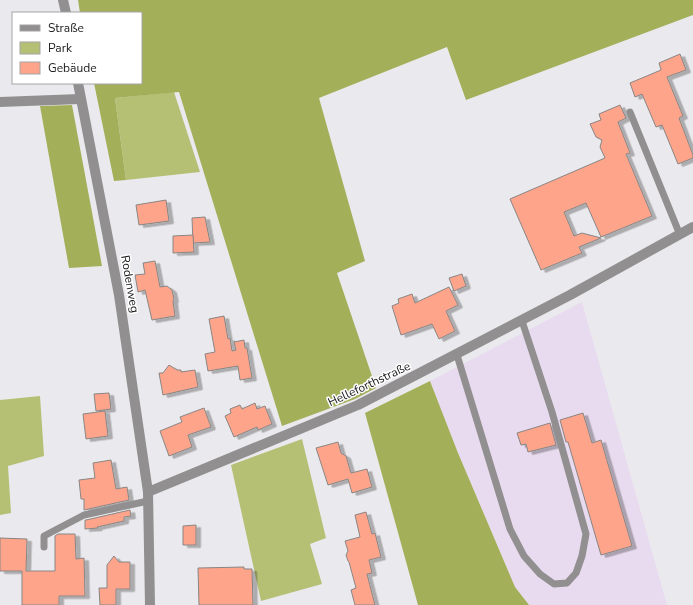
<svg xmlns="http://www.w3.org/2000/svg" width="693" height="605" font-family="'Nunito Sans',sans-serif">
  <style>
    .industrial { fill: #e8dbef }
    .green { fill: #b5c075 }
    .forest { fill: #a4af59 }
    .building { fill: #fda48a; stroke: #898584; filter: url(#shadow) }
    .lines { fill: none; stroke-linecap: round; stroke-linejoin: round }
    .lane { stroke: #918f8f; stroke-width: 7 }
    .street { stroke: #918f8f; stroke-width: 10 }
    .labels { text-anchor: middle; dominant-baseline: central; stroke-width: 3; stroke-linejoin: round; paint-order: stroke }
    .street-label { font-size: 12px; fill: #1b1b1d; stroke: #fff }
  </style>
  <defs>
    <filter id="shadow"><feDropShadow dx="4.5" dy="2.5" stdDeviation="0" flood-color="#0004"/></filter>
  </defs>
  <rect width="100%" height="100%" fill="#eaeaee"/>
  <path class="industrial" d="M582,302L635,491L667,605H529L515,587L458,453L430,381Z"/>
  <g class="green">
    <path d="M174,92L200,172L126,180L115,98Z"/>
    <path d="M40,396L44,456L8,466L11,513L0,515V400Z"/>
    <path d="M302,439L326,538L310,544L322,584L261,601L231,465Z"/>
  </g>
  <g class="forest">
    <path d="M78,0H693V15L466,100L447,47L319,98L365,261L337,273L376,388L355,399L282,426L179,92L115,98L126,180L114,181L94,83H141V13H80Z"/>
    <path d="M72,105L102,266L69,268L40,106Z"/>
    <path d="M430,381L458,453L515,587L529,605H418L365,413Z"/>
  </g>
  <g class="building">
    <path d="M680,54L686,70L667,77L683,116L679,118L693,155V158L678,164L662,125L656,127L642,94L635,97L630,83L661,70L659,63Z"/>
    <path d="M620,105L626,118L618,122L630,153L626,154L652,216L601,237L586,203L564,212L574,236L582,233L601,238L579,247L582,253L541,270L510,199L605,158L600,147L602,140L596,137L590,124L601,120L599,114Z"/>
    <path d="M166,200L169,221L139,225L136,205Z"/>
    <path d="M205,217L210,242L193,243L192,218Z"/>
    <path d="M193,235L194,252L173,253V236Z"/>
    <path d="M155,261L160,287L167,286L172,290L174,299L173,301L175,316L152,320L145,290L138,292L135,275L145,274L143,263Z"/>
    <path d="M462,274L466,286L454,291L449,278Z"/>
    <path d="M449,287L458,305L446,311L455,331L439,339L432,324L401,335L392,306L399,303L398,299L412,294L415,303Z"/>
    <path d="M224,316L228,339L230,338L232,351L236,350L234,342L244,340L245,348H247L252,378L240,380L238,366L208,371L205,354L215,352L209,319Z"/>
    <path d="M169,365L177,370H181V372L195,370L198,387L163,395L159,373H163Z"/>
    <path d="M109,393L111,409L96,411L94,394Z"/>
    <path d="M255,403L257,409L265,406L272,424L258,430L257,427L234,437L225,416L231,413L230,409L240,405L242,409Z"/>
    <path d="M204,408L211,427L188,435L192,447L169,456L160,431L182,422L180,417Z"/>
    <path d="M105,411L108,436L86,439L83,414Z"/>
    <path d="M583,413L592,443L601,440L632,546L601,555L568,442H566L560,420Z"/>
    <path d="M550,423L556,445L528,452L526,444L521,445L517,433Z"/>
    <path d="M338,442L341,453L346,456L351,473L367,469L372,487L352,493L348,479L328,485L316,448Z"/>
    <path d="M111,460L116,489L127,487L129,500L84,510V499H81L79,480L95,478L93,463Z"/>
    <path d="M130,510L131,516L124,517V521L97,527L98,528L85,529V520H86Z"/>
    <path d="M366,512L372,534L375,533L381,557L369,560L372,573L367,574L375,605H355L351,590L356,588L349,562L348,561L346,555L348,551L345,541L360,537L355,515Z"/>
    <path d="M196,525V545H183V526Z"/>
    <path d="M58,534H75L76,559L84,558L85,596H59V605H22V571H0V538L27,539L26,571H55V536Z"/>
    <path d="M114,556L119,562H130V589H116V605H100L99,588H107V565Z"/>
    <path d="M244,567V569H252L253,605H199L198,568Z"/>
  </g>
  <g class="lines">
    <g class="lane">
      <path d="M630,112L680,235"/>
      <path d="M457,355L510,529L524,556L540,574L554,584L567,583L576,573L582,556L586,534L552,412L522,321"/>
      <path d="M44,547V536L84,515L148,501"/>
    </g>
    <g class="street">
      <path d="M63,0L66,13"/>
      <path d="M78,83L119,295L148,492L150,605"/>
      <path d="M0,102L80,99"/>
      <path d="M148,492L358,405L570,295L693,227"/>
    </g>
  </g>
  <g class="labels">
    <g class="street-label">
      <text transform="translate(130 284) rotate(80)">Rodenweg</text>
      <text transform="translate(369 384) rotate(-25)">Helleforthstraße</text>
    </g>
  </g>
  <rect x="12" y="12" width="130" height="72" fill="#ffffff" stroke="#a4a4a5"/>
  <rect x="20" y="25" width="20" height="6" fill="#918f8f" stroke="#a4a4a5"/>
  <text x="48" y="32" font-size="12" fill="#1b1b1d">Straße</text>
  <rect x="20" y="42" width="20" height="12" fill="#b5c075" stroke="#a4a4a5"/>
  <text x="48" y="52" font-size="12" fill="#1b1b1d">Park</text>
  <rect x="20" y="62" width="20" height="12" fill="#fda48a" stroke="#a4a4a5"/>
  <text x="48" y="72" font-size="12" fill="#1b1b1d">Gebäude</text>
</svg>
